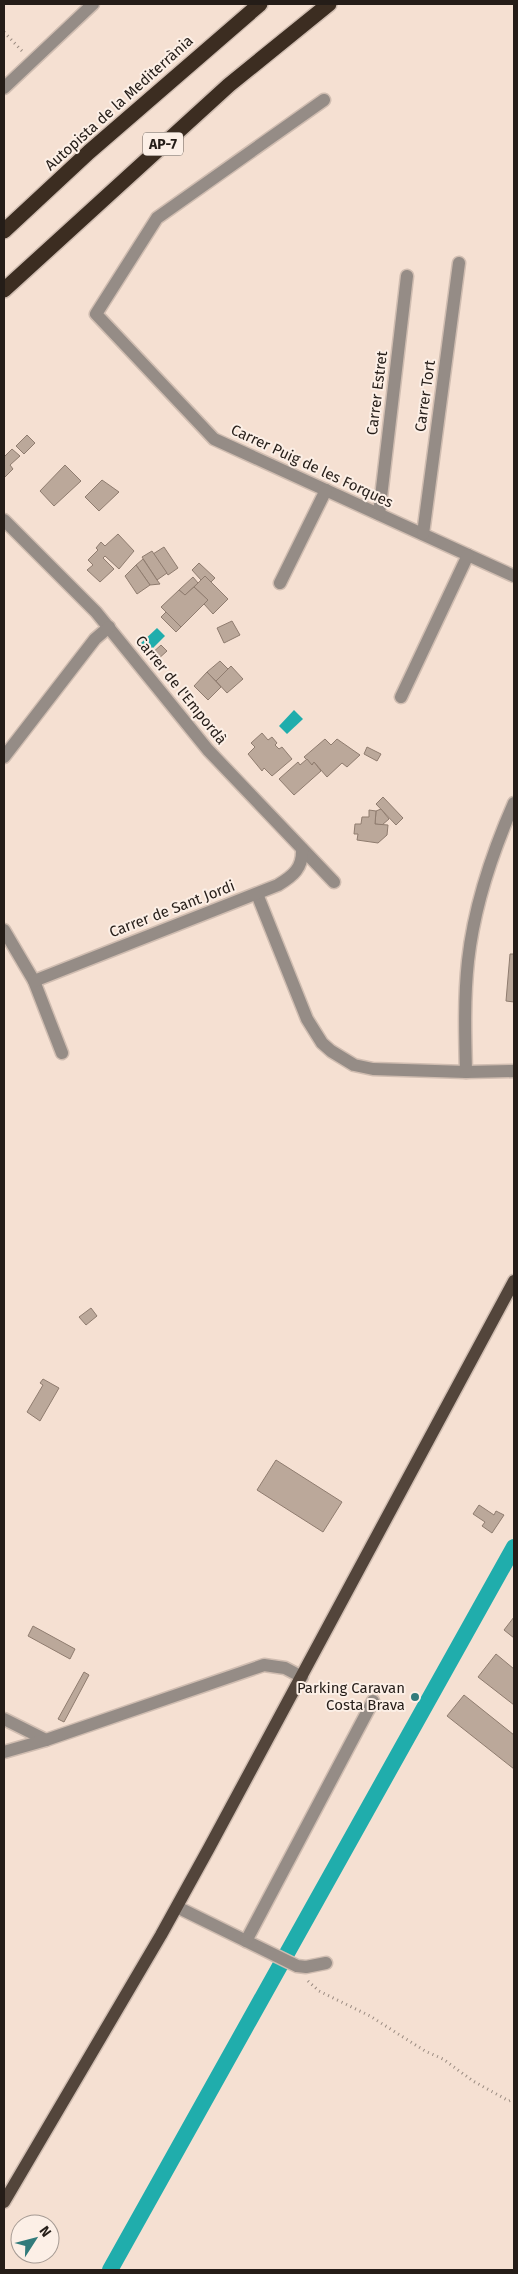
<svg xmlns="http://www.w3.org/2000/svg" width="518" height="2274" font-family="'Fira Sans',sans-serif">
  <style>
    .water { fill: #20adac }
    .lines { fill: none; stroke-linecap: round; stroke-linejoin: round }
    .canal { stroke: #20adac; stroke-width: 16 }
    .building { fill: #bba89a; stroke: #8f7c6f }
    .minor-casing { stroke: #d0bdb1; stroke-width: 15 }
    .major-casing { stroke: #d0bdb1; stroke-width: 15 }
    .highway-casing { stroke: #d0bdb1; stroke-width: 18 }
    .path { stroke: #9a8b81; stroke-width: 3; stroke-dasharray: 1 4; stroke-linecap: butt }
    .minor { stroke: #958c86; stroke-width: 12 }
    .major { stroke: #53453b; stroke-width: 12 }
    .highway { stroke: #3c2d21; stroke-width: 15 }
    .poi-dot { fill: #327b7b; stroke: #fcefe6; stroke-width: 2 }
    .labels { text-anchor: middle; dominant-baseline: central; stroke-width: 4; stroke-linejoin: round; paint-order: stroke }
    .shield { fill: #fcefe6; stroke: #665c56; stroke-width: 1 }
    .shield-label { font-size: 14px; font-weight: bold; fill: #251d18 }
    .street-label { font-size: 15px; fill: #251d18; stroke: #fcefe6 }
    .poi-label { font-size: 15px; fill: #251d18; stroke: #fcefe6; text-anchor: end }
  </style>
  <rect width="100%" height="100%" fill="#f5e0d2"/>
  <g class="water">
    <path d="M157,628L165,636L149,652L141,643Z"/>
    <path d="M294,710L303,719L287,734L279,726Z"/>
  </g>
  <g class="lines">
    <path class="canal" d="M110,2270L514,1547"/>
  </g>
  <g class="building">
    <path d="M27,435L35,443L24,454L16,446Z"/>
    <path d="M12,449L20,456L10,465L13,469L4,478V457Z"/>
    <path d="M65,465L81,481L54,506L40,491Z"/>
    <path d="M102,480L119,492L99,511L85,497Z"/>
    <path d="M118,534L134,551L119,569L105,556L103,558L114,569L100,582L87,570L93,565L88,560L98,550L96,548L101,542L105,546Z"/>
    <path d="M164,547L178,568L168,575L153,554Z"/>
    <path d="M152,551L167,573L157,580L142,557Z"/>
    <path d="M143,559L157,580L160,584L150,585L136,565Z"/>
    <path d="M199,563L215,578L211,582L205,576L201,580L192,570Z"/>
    <path d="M136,565L150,585L137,594L125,576Z"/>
    <path d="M205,576L228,599L213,614L204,604L208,600L194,587Z"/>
    <path d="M193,577L198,583L185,595L179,590Z"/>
    <path d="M194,587L208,600L181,627L161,607L179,590L185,595Z"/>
    <path d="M166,612L181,627L176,632L161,617Z"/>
    <path d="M232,621L240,635L224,643L217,628Z"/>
    <path d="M161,645L167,651L157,660L151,654Z"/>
    <path d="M220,661L228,669L216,681L207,672Z"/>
    <path d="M231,666L243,679L227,693L216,681Z"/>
    <path d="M207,672L221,687L208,700L194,686Z"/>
    <path d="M262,733L268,740L272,737L277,743L275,745L279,749L282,747L292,759L272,776L264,768L262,771L248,754L255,747L251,743Z"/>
    <path d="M325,739L331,745L337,739L360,755L347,767L342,763L327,777L314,762L312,765L304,757Z"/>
    <path d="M367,747L381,754L377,761L364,754Z"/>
    <path d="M307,759L312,765L314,762L321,771L294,795L279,779L298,762L300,765Z"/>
    <path d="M383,797L403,818L396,825L376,804Z"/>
    <path d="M381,809L389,819L382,825L375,824L376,811Z"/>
    <path d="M369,810L376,811L375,824L388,825L387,835L378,843L357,840L358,834H354L355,824H361L362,817H369Z"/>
    <path d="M510,954H514V1002L506,1001Z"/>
    <path d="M91,1308L97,1316L86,1325L79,1317Z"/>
    <path d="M43,1379L59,1388L40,1421L27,1412L43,1385L40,1383Z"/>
    <path d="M276,1460L342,1502L323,1532L257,1490Z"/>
    <path d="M479,1505L494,1515L496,1511L504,1515L492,1533L482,1526L485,1522L473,1514Z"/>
    <path d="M514,1617V1638L504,1630Z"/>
    <path d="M33,1626L75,1649L70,1659L28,1636Z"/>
    <path d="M496,1654L514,1669V1705L478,1677Z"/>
    <path d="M84,1672L89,1675L64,1722L58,1719Z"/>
    <path d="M464,1695L514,1735V1769L447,1716Z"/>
  </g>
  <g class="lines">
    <g class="minor-casing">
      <g id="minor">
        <path d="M4,88L93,4"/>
        <path d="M324,100L157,218L96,314L214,439L514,576"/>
        <path d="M379,514L407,276"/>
        <path d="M4,520L96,612L208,750L334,882"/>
        <path d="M423,534L459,263"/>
        <path d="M280,583L326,490"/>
        <path d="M401,697L468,555"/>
        <path d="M4,757L95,639L109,627"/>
        <path d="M257,894L307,1019L322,1043L331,1051L354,1065L373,1069L466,1072L514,1071"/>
        <path d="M4,930L34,981L62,1053"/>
        <path d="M34,981L278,885C293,876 303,868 302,849"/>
        <path d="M466,1072C465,1035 464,998 468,961C474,906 492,853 514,803"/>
        <path d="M4,1719L46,1740"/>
        <path d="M4,1752L46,1740L264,1665L285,1668L302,1677"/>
        <path d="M177,1907L297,1966L306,1967L326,1963"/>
        <path d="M246,1941L373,1701"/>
      </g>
    </g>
    <g class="major-casing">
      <path id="major" d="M4,2202L161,1935L209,1848L514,1281"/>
    </g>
    <g class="highway-casing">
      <g id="highway">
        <path d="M4,231L89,152L260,4"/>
        <path d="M4,290L229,85L329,4"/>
      </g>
    </g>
    <g class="path">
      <path d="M4,32L23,52"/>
      <path d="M308,1981L319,1991L370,2016L425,2051L443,2059L473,2081L509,2101L514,2099"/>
    </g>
    <use href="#minor" class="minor"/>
    <use href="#major" class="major"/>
    <use href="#highway" class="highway"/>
  </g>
  <circle class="poi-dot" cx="415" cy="1697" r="5"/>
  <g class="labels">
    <rect class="shield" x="143" y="132.5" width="40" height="23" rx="4"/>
    <g class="shield-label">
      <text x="163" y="144">AP-7</text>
    </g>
    <g class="street-label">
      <text transform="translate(119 103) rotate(-42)">Autopista de la Mediterrània</text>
      <text transform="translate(377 393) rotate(-83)">Carrer Estret</text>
      <text transform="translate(425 396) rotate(-82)">Carrer Tort</text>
      <text transform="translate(312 466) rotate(25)">Carrer Puig de les Forques</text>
      <text transform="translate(181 690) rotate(51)">Carrer de l'Empordà</text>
      <text transform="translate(172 909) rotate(-21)">Carrer de Sant Jordi</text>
    </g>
    <g class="poi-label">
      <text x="405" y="1688">Parking Caravan<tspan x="405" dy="17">Costa Brava</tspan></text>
    </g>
  </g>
  <rect width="518" height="2274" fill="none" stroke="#251d18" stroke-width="10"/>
  <g transform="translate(35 2239) rotate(54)"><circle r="24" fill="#fcefe6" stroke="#a69b94"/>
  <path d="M0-4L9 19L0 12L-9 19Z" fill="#327b7b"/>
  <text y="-8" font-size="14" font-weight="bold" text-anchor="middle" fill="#251d18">N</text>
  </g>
</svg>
